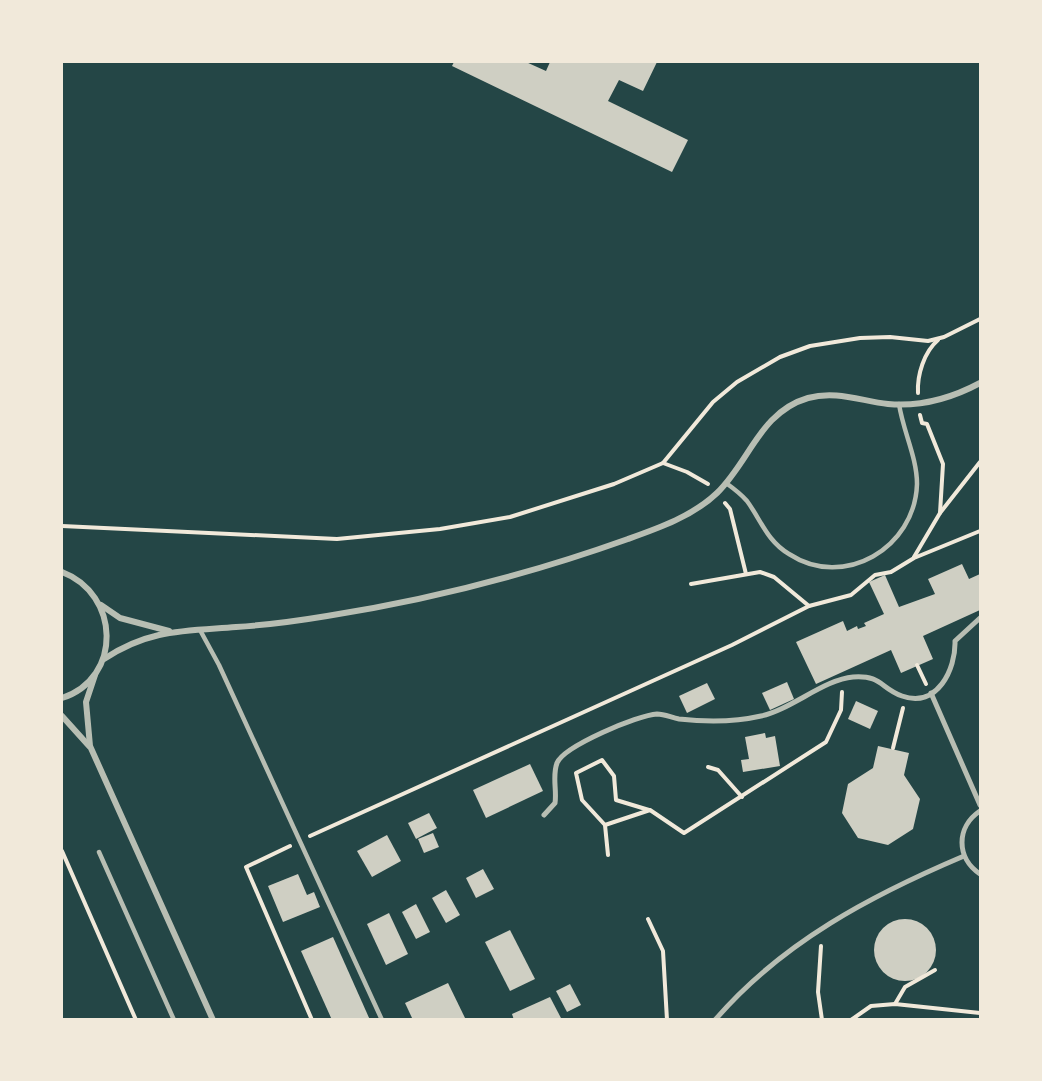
<svg xmlns="http://www.w3.org/2000/svg" width="1042" height="1081" font-family="Mulish,sans-serif">
  <style>
    .green { fill: #244646 }
    .building { fill: #cfcfc3 }
    .lines { fill: none; stroke-linecap: round; stroke-linejoin: round }
    .path { stroke: #f1e9da; stroke-width: 4 }
    .service { stroke: #b8beb3; stroke-width: 4.5 }
    .pedestrian { stroke: #b8beb3; stroke-width: 5 }
    .minor { stroke: #b8beb3; stroke-width: 6 }
  </style>
  <rect width="100%" height="100%" fill="#0f3d3e"/>
  <rect class="green" x="62" y="62" width="918" height="957"/>
  <g class="building">
    <path d="M454,62H526L546,71L550,62H657L643,91L619,80L608,101L688,140L672,172L452,66Z"/>
    <path d="M962,564L969,579L980,574V610L923,636L933,659L901,673L891,650L816,684L796,642L843,621L847,631L857,626L858,629L866,626L864,623L884,614L869,582L885,575L899,607L935,594L928,579Z"/>
    <path d="M787,682L794,699L770,710L762,693Z"/>
    <path d="M707,683L715,699L687,713L679,696Z"/>
    <path d="M856,701L878,711L870,729L848,719Z"/>
    <path d="M765,733L766,738L775,736L780,766L743,772L741,760L749,759L745,737Z"/>
    <path d="M878,746L909,753L904,775L920,799L913,829L888,845L858,838L842,813L848,784L873,768Z"/>
    <path d="M530,764L543,791L486,818L473,790Z"/>
    <path d="M429,813L437,828L416,839L408,823Z"/>
    <path d="M433,833L439,847L424,853L418,839Z"/>
    <path d="M387,835L401,861L372,877L357,851Z"/>
    <path d="M483,869L494,889L476,898L466,878Z"/>
    <path d="M298,874L307,895L314,892L320,907L283,922L268,886Z"/>
    <path d="M446,890L460,915L446,923L432,898Z"/>
    <path d="M416,904L430,932L416,939L402,912Z"/>
    <path d="M389,913L408,954L386,965L367,924Z"/>
    <circle cx="905" cy="950" r="31"/>
    <path d="M510,930L535,979L510,991L485,942Z"/>
    <path d="M333,937L370,1020H332L301,951Z"/>
    <path d="M448,983L466,1020H413L405,1003Z"/>
    <path d="M570,984L581,1005L567,1012L556,991Z"/>
    <path d="M550,997L562,1020H514L512,1014Z"/>
  </g>
  <g class="lines">
    <g class="path">
      <path d="M918,393C917,375 924,352 938,340"/>
      <path d="M920,415L922,423L927,424L943,464L940,513"/>
      <path d="M663,463L687,472L708,484"/>
      <path d="M725,503L730,509L746,574"/>
      <path d="M62,526L337,539L440,529L510,517L614,484L663,463L713,402L737,382L780,357L810,346L860,338L890,337L928,341L944,337L980,319"/>
      <path d="M914,557L940,513L980,462"/>
      <path d="M691,584L760,572L774,577L809,606"/>
      <path d="M917,665L926,684"/>
      <path d="M893,748L903,708"/>
      <path d="M708,767L718,770L742,797"/>
      <path d="M605,825L582,800L576,773L602,760L614,776L616,800L649,810"/>
      <path d="M310,836L732,645L809,606L851,595L875,575L891,572L914,558L980,531"/>
      <path d="M290,846L246,867L312,1020"/>
      <path d="M62,851L136,1020"/>
      <path d="M608,855L605,825L650,810L684,833L826,742L841,710L842,692"/>
      <path d="M648,919L663,951L667,1020"/>
      <path d="M821,946L818,992L822,1020"/>
      <path d="M895,1004L905,987L935,970"/>
      <path d="M851,1020L871,1006L895,1004L980,1013"/>
    </g>
    <g class="service">
      <path d="M726,483C733,488 741,494 747,501C761,520 767,541 789,554C844,590 915,548 917,484C917,457 903,431 899,404"/>
      <path d="M200,630L219,665L382,1020"/>
      <path d="M99,852L174,1020"/>
    </g>
    <g class="pedestrian">
      <path d="M931,693L980,805"/>
      <path d="M980,811C956,827 956,858 980,874"/>
      <path d="M544,815L555,803C557,790 552,776 557,763C564,746 638,715 657,714C665,714 672,718 679,719C706,722 735,722 761,716C790,710 825,679 853,677C882,675 880,688 902,696C937,709 956,669 955,641L980,618"/>
      <path d="M715,1020C782,942 872,895 964,856"/>
    </g>
    <g class="minor">
      <path d="M62,572C120,594 123,678 62,698"/>
      <path d="M101,605L120,618L169,631"/>
      <path d="M104,659C149,629 185,631 236,627C267,625 297,621 327,616C430,600 530,574 628,539C659,528 693,516 717,493C750,461 760,412 808,398C836,390 861,401 888,404C921,407 952,398 980,383"/>
      <path d="M95,675L86,702L90,746L213,1020"/>
      <path d="M62,716L89,746"/>
    </g>
  </g>
  <rect width="1042" height="1081" fill="none" stroke="#f1e9da" stroke-width="126"/>
</svg>
